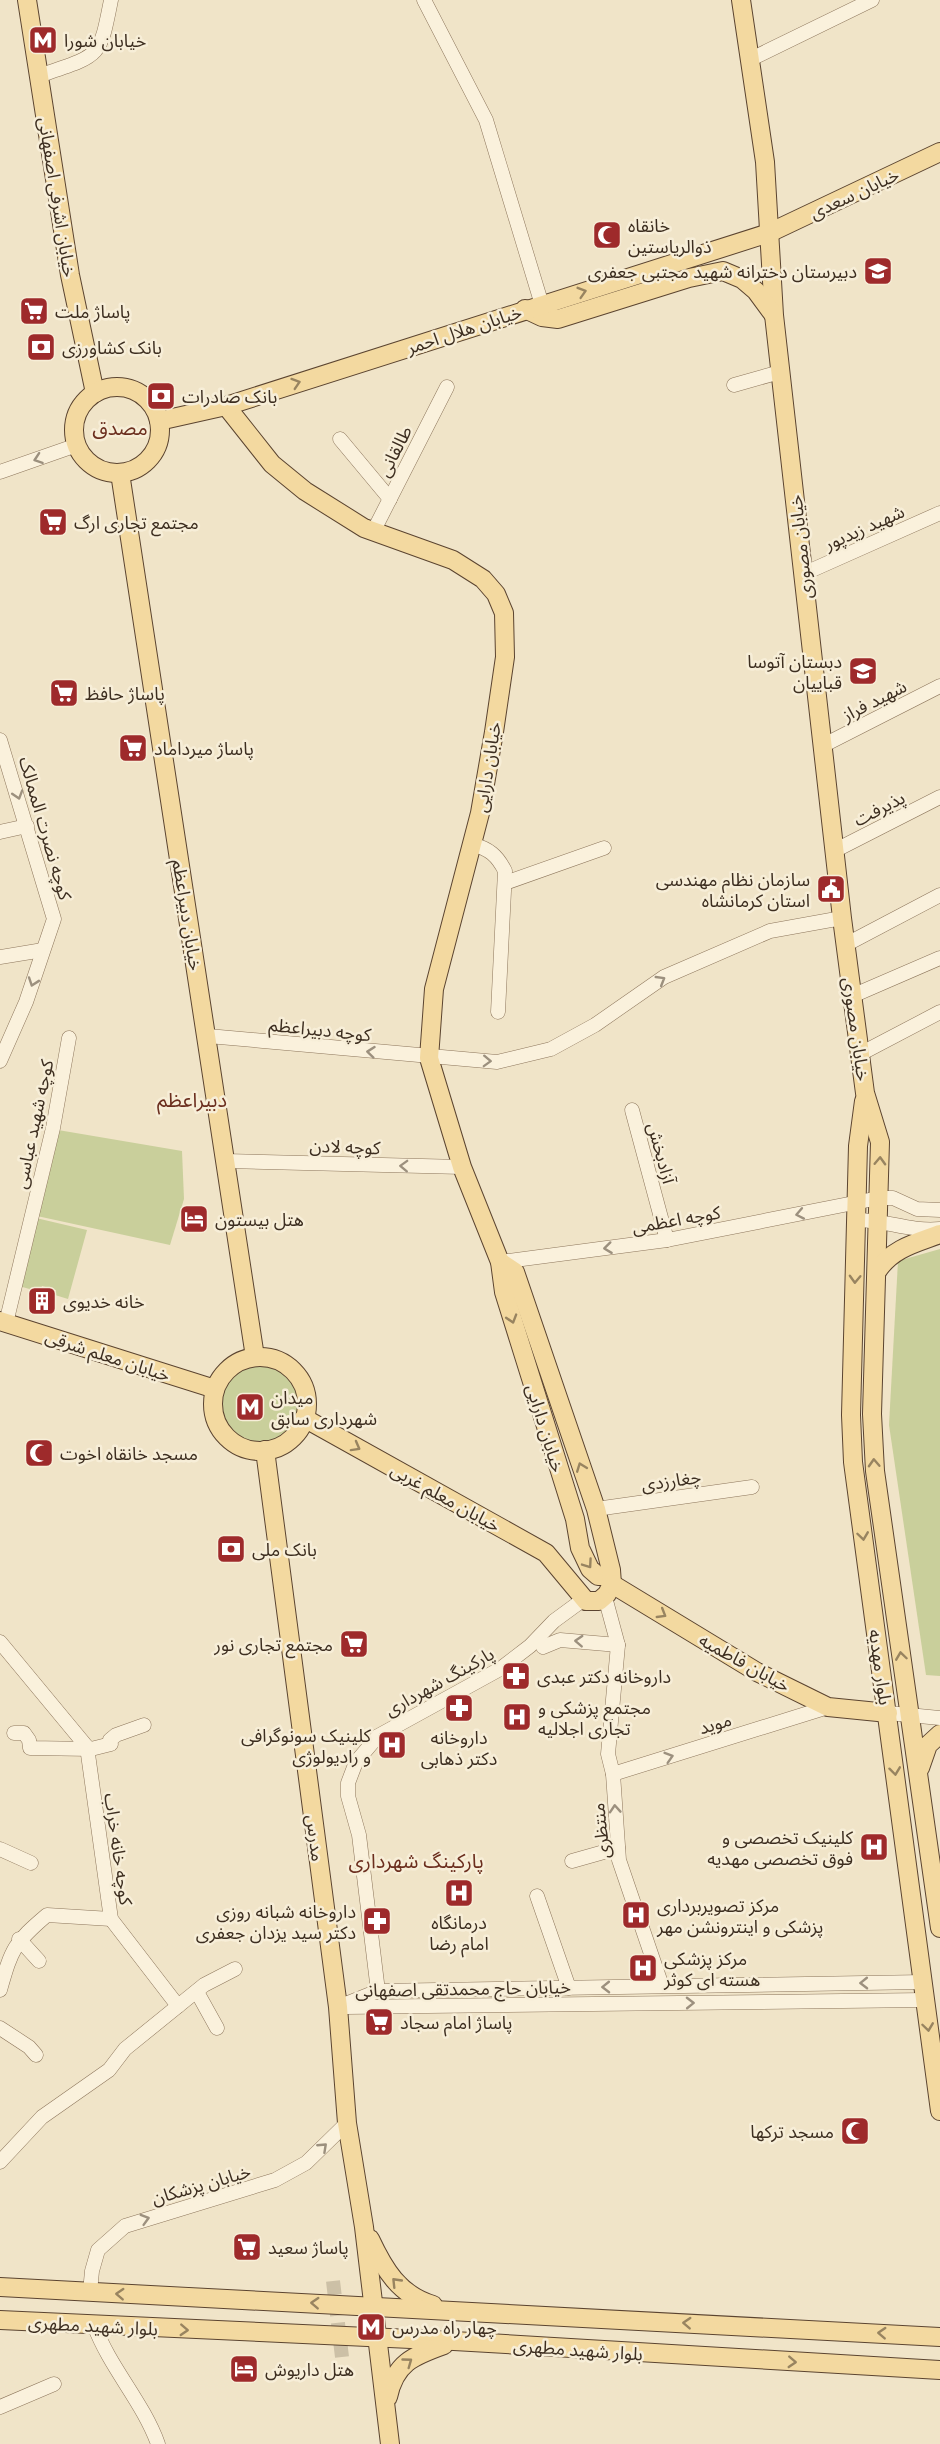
<svg xmlns="http://www.w3.org/2000/svg" width="940" height="2444" font-family="'PT Serif','Noto Sans Arabic',serif">
  <style>
    .green { fill: #c9cf9b }
    .lines { fill: none; stroke-linecap: round; stroke-linejoin: round }
    .minor-tunnel { stroke: #ccc0a6; stroke-width: 14; stroke-dasharray: 14 7; stroke-linecap: butt }
    .minor-casing { stroke: #8d765c; stroke-width: 15 }
    .major-casing { stroke: #5b4430; stroke-width: 20 }
    .minor { stroke: #faf1dc; stroke-width: 14 }
    .major { stroke: #f3d9a0; stroke-width: 18 }
    .oneway { stroke: #988460 }
    .oneway2 { stroke: #9c907e }
    .labels { text-anchor: middle; dominant-baseline: central; stroke-width: 5; stroke-linejoin: round; paint-order: stroke }
    .poi-label { font-size: 18px; fill: #3d2e20; stroke: #f7eed8; text-anchor: start }
    .street-label { font-size: 18px; fill: #3d2e20; stroke: #f7eed8 }
    .neighbourhood-label { font-size: 20px; fill: #6b2e1e; stroke: #f7eed8 }
  </style>
  <rect width="100%" height="100%" fill="#f0e4c8"/>
  <g class="green">
    <path d="M58,1130L182,1151L184,1199L170,1245L37,1216Z"/>
    <path d="M36,1218L87,1230L68,1299L55,1295L56,1290L42,1286L40,1292L19,1286Z"/>
    <path d="M940,1249V1676L926,1675L889,1425L898,1261Z"/>
    <circle cx="260" cy="1404" r="41"/>
  </g>
  <g class="lines">
    <path class="minor-tunnel" d="M333,2281L342,2357"/>
    <g class="minor-casing">
      <g id="minor">
        <path d="M424,0L486,120L542,305"/>
        <path d="M749,60L872,0"/>
        <path d="M47,73C101,55 100,56 111,0"/>
        <path d="M734,385L780,372"/>
        <path d="M340,439L390,499"/>
        <path d="M0,472L77,445"/>
        <path d="M373,532L447,387"/>
        <path d="M803,574L940,513"/>
        <path d="M0,740L54,919L26,1002L0,1061"/>
        <path d="M824,745L940,686"/>
        <path d="M0,832L27,826"/>
        <path d="M472,844C489,849 497,855 505,871L498,1012"/>
        <path d="M834,851L940,797"/>
        <path d="M505,883L604,848"/>
        <path d="M845,945L940,895"/>
        <path d="M0,957L43,950"/>
        <path d="M852,996L940,958"/>
        <path d="M208,1036L497,1062L551,1049L595,1025L664,977L770,931L842,918"/>
        <path d="M860,1054L940,1012"/>
        <path d="M632,1110L667,1240"/>
        <path d="M226,1161L462,1167"/>
        <path d="M857,1220C885,1220 911,1232 940,1229"/>
        <path d="M500,1262L667,1240L879,1198H893L917,1209L940,1210"/>
        <path d="M6,1323L53,1128L69,1038"/>
        <path d="M596,1509L752,1487"/>
        <path d="M605,1597L618,1645L608,1754L613,1774L619,1860L662,1986"/>
        <path d="M0,1642L87,1747"/>
        <path d="M543,1647L560,1640L618,1645"/>
        <path d="M888,1713L940,1718"/>
        <path d="M14,1733H24L29,1740L30,1748L91,1749L111,1744L110,1740L116,1735L144,1725"/>
        <path d="M87,1747L111,1919L178,2006"/>
        <path d="M613,1774L828,1707"/>
        <path d="M0,1849L31,1863"/>
        <path d="M572,1861L618,1848"/>
        <path d="M537,1896L569,1988"/>
        <path d="M19,1939L39,1961"/>
        <path d="M0,1990C12,1948 14,1943 47,1915L111,1919"/>
        <path d="M378,1991L359,1835L348,1796V1783L356,1762L378,1736L500,1669L530,1646L554,1621L584,1599"/>
        <path d="M197,1992L217,2028"/>
        <path d="M338,2007L378,1991L923,1982"/>
        <path d="M346,2007L924,2000"/>
        <path d="M0,2028L29,2047L36,2055"/>
        <path d="M0,2162L42,2117L109,2070L125,2049L204,1985L235,1969"/>
        <path d="M90,2292L92,2271L98,2250L125,2226L275,2180L306,2163L347,2123"/>
        <path d="M94,2325C110,2368 143,2402 158,2444"/>
        <path d="M0,2407L54,2384"/>
      </g>
    </g>
    <g class="major-casing">
      <g id="major">
        <path d="M27,0L70,275L95,393"/>
        <path d="M741,0L765,162L774,315L842,918L865,1093L880,1142L872,1414L875,1471L940,1928"/>
        <path d="M525,309L542,317L558,319L689,278L723,271L742,279L756,291L773,314"/>
        <circle cx="117" cy="430" r="43"/>
        <path d="M226,406L272,464L305,491L364,528L453,560L483,579L496,594L504,613L505,657L494,732L480,813L434,989L429,1058L462,1167L500,1262L504,1292L575,1519L580,1548L590,1569L598,1576H611"/>
        <path d="M159,421L226,406L769,233L940,152"/>
        <path d="M120,473L255,1357"/>
        <path d="M864,1101L858,1146L851,1415L853,1462L940,2111"/>
        <path d="M878,1270C893,1248 916,1243 940,1234"/>
        <path d="M0,1321L215,1389"/>
        <circle cx="260" cy="1404" r="47"/>
        <path d="M304,1418L546,1553L586,1601H599L607,1594L612,1584L611,1570L596,1509L515,1272L500,1262"/>
        <path d="M265,1450L338,2007L347,2123L364,2227L390,2444"/>
        <path d="M612,1584L757,1672L828,1707L888,1713"/>
        <path d="M920,1768L928,1745L940,1734"/>
        <path d="M370,2239C384,2269 399,2295 433,2305"/>
        <path d="M0,2287L940,2337"/>
        <path d="M0,2320L454,2341L940,2370"/>
        <path d="M388,2397C395,2363 413,2356 444,2345"/>
      </g>
    </g>
    <use href="#minor" class="minor"/>
    <use href="#major" class="major"/>
  </g>
  <defs><path id="oneway-chevron" d="M-2-3.5L2.5 0L-2 3.5" fill="none" stroke-width="1.6" stroke-linecap="round" stroke-linejoin="round" transform="scale(1.5)"/></defs>
  <g class="oneway">
    <use href="#oneway-chevron" transform="translate(582 292) rotate(-17)"/>
    <use href="#oneway-chevron" transform="translate(296 383) rotate(-18)"/>
    <use href="#oneway-chevron" transform="translate(880 1161) rotate(-88)"/>
    <use href="#oneway-chevron" transform="translate(855 1279) rotate(92)"/>
    <use href="#oneway-chevron" transform="translate(512 1319) rotate(73)"/>
    <use href="#oneway-chevron" transform="translate(356 1447) rotate(29)"/>
    <use href="#oneway-chevron" transform="translate(874 1463) rotate(-93)"/>
    <use href="#oneway-chevron" transform="translate(581 1467) rotate(-111)"/>
    <use href="#oneway-chevron" transform="translate(863 1536) rotate(82)"/>
    <use href="#oneway-chevron" transform="translate(588 1564) rotate(55)"/>
    <use href="#oneway-chevron" transform="translate(662 1614) rotate(31)"/>
    <use href="#oneway-chevron" transform="translate(901 1656) rotate(-98)"/>
    <use href="#oneway-chevron" transform="translate(895 1771) rotate(83)"/>
    <use href="#oneway-chevron" transform="translate(928 2027) rotate(82)"/>
    <use href="#oneway-chevron" transform="translate(396 2282) rotate(-134)"/>
    <use href="#oneway-chevron" transform="translate(120 2294) rotate(-177)"/>
    <use href="#oneway-chevron" transform="translate(315 2303) rotate(-177)"/>
    <use href="#oneway-chevron" transform="translate(687 2323) rotate(-177)"/>
    <use href="#oneway-chevron" transform="translate(184 2330) rotate(3)"/>
    <use href="#oneway-chevron" transform="translate(882 2333) rotate(-177)"/>
    <use href="#oneway-chevron" transform="translate(408 2362) rotate(-36)"/>
    <use href="#oneway-chevron" transform="translate(792 2362) rotate(3)"/>
  </g>
  <g class="oneway2">
    <use href="#oneway-chevron" transform="translate(38 459) rotate(161)"/>
    <use href="#oneway-chevron" transform="translate(18 795) rotate(73)"/>
    <use href="#oneway-chevron" transform="translate(661 980) rotate(-31)"/>
    <use href="#oneway-chevron" transform="translate(33 982) rotate(109)"/>
    <use href="#oneway-chevron" transform="translate(371 1052) rotate(-174)"/>
    <use href="#oneway-chevron" transform="translate(487 1061) rotate(2)"/>
    <use href="#oneway-chevron" transform="translate(404 1166) rotate(-178)"/>
    <use href="#oneway-chevron" transform="translate(800 1214) rotate(169)"/>
    <use href="#oneway-chevron" transform="translate(608 1248) rotate(173)"/>
    <use href="#oneway-chevron" transform="translate(579 1641) rotate(-177)"/>
    <use href="#oneway-chevron" transform="translate(669 1757) rotate(-17)"/>
    <use href="#oneway-chevron" transform="translate(615 1809) rotate(-94)"/>
    <use href="#oneway-chevron" transform="translate(864 1983) rotate(179)"/>
    <use href="#oneway-chevron" transform="translate(606 1987) rotate(179)"/>
    <use href="#oneway-chevron" transform="translate(690 2003) rotate(-1)"/>
    <use href="#oneway-chevron" transform="translate(323 2147) rotate(-43)"/>
    <use href="#oneway-chevron" transform="translate(145 2219) rotate(-16)"/>
  </g>
  <defs>
    <g id="metro-square" transform="scale(1.5)"><rect x="-9" y="-9" width="18" height="18" rx="4" fill="#9e2a2b" stroke="#f7eed8"/><path d="M-5.5 5V-5H-3L0 0L3-5H5.5V5H3V-.5L0 4L-3-.5V5Z" fill="#fff"/></g>
    <g id="mosque-square" transform="scale(1.5)"><rect x="-9" y="-9" width="18" height="18" rx="4" fill="#9e2a2b" stroke="#f7eed8"/><path d="M3.5-4.9A6 6 0 1 0 3.5 4.9A5 5 0 1 1 3.5-4.9Z" fill="#fff"/></g>
    <g id="school-square" transform="scale(1.5)"><rect x="-9" y="-9" width="18" height="18" rx="4" fill="#9e2a2b" stroke="#f7eed8"/><path d="M0-5L7-2L0 1L-7-2ZM-4 1L0 2.5L4 1V4Q0 6-4 4Z" fill="#fff"/></g>
    <g id="supermarket-square" transform="scale(1.5)"><rect x="-9" y="-9" width="18" height="18" rx="4" fill="#9e2a2b" stroke="#f7eed8"/><path d="M-6-5.5h2.5l.6 2H6L4.5 2H-2.5L-4.4-4H-6ZM-1.5 3.2a1.3 1.3 0 1 0 .1 0ZM3 3.2a1.3 1.3 0 1 0 .1 0Z" fill="#fff"/></g>
    <g id="bank-square" transform="scale(1.5)"><rect x="-9" y="-9" width="18" height="18" rx="4" fill="#9e2a2b" stroke="#f7eed8"/><path d="M-6-4H6V4H-6ZM0-2.3a2.3 2.3 0 1 0 0 4.6a2.3 2.3 0 1 0 0-4.6Z" fill="#fff"/></g>
    <g id="civic-square" transform="scale(1.5)"><rect x="-9" y="-9" width="18" height="18" rx="4" fill="#9e2a2b" stroke="#f7eed8"/><path d="M-.6-6.5H3V-4.5H.6V-3L4-1V1h2V6H-6V1h2V-1L-.6-3ZM-1.2 2.5V6h2.4V2.5Z" fill="#fff"/></g>
    <g id="hotel-square" transform="scale(1.5)"><rect x="-9" y="-9" width="18" height="18" rx="4" fill="#9e2a2b" stroke="#f7eed8"/><path d="M-6-4.5h1.5V1H6V5H4.5V3h-9V5H-6ZM-4 0a1.8 1.8 0 1 1 3.6 0ZM.5 0V-2.5h3Q6-2.5 6 0Z" fill="#fff"/></g>
    <g id="building-square" transform="scale(1.5)"><rect x="-9" y="-9" width="18" height="18" rx="4" fill="#9e2a2b" stroke="#f7eed8"/><path d="M-4-6H4V6H1V3H-1V6H-4ZM-2.5-4.3h1.7v1.8h-1.7ZM.8-4.3h1.7v1.8H.8ZM-2.5-1h1.7V.8h-1.7ZM.8-1h1.7V.8H.8Z" fill="#fff"/></g>
    <g id="pharmacy-square" transform="scale(1.5)"><rect x="-9" y="-9" width="18" height="18" rx="4" fill="#9e2a2b" stroke="#f7eed8"/><path d="M-2-6h4v4h4v4h-4v4h-4v-4h-4v-4h4Z" fill="#fff"/></g>
    <g id="hospital-square" transform="scale(1.5)"><rect x="-9" y="-9" width="18" height="18" rx="4" fill="#9e2a2b" stroke="#f7eed8"/><path d="M-5-5h3v3.5h4V-5h3V5h-3V1.5h-4V5h-3Z" fill="#fff"/></g>
  </defs>
  <g fill-rule="evenodd">
    <use href="#metro-square" x="43" y="40"/>
    <use href="#mosque-square" x="607" y="235"/>
    <use href="#school-square" x="878" y="271"/>
    <use href="#supermarket-square" x="34" y="311"/>
    <use href="#bank-square" x="41" y="347"/>
    <use href="#bank-square" x="161" y="396"/>
    <use href="#supermarket-square" x="53" y="522"/>
    <use href="#school-square" x="863" y="671"/>
    <use href="#supermarket-square" x="64" y="693"/>
    <use href="#supermarket-square" x="133" y="748"/>
    <use href="#civic-square" x="831" y="889"/>
    <use href="#hotel-square" x="194" y="1219"/>
    <use href="#building-square" x="42" y="1301"/>
    <use href="#metro-square" x="250" y="1407"/>
    <use href="#mosque-square" x="39" y="1453"/>
    <use href="#bank-square" x="231" y="1549"/>
    <use href="#supermarket-square" x="354" y="1644"/>
    <use href="#pharmacy-square" x="516" y="1676"/>
    <use href="#pharmacy-square" x="459" y="1708"/>
    <use href="#hospital-square" x="517" y="1717"/>
    <use href="#hospital-square" x="392" y="1745"/>
    <use href="#hospital-square" x="874" y="1847"/>
    <use href="#hospital-square" x="459" y="1893"/>
    <use href="#hospital-square" x="636" y="1915"/>
    <use href="#pharmacy-square" x="377" y="1921"/>
    <use href="#hospital-square" x="643" y="1968"/>
    <use href="#supermarket-square" x="379" y="2022"/>
    <use href="#mosque-square" x="855" y="2131"/>
    <use href="#supermarket-square" x="247" y="2247"/>
    <use href="#metro-square" x="371" y="2327"/>
    <use href="#hotel-square" x="244" y="2369"/>
  </g>
  <g class="labels">
    <g class="poi-label">
      <text x="64" y="40">خیابان شورا</text>
      <text x="628" y="225">خانقاه<tspan x="628" dy="21">ذوالریاستین</tspan></text>
      <text x="857" y="271" text-anchor="end">دبیرستان دخترانه شهید مجتبی جعفری</text>
      <text x="55" y="311">پاساژ ملت</text>
      <text x="62" y="347">بانک کشاورزی</text>
      <text x="182" y="396">بانک صادرات</text>
      <text x="74" y="522">مجتمع تجاری ارگ</text>
      <text x="842" y="661" text-anchor="end">دبستان آتوسا<tspan x="842" dy="21">قباییان</tspan></text>
      <text x="85" y="693">پاساژ حافظ</text>
      <text x="154" y="748">پاساژ میرداماد</text>
      <text x="810" y="879" text-anchor="end">سازمان نظام مهندسی<tspan x="810" dy="21">استان کرمانشاه</tspan></text>
      <text x="215" y="1219">هتل بیستون</text>
      <text x="63" y="1301">خانه خدیوی</text>
      <text x="271" y="1397">میدان<tspan x="271" dy="21">شهرداری سابق</tspan></text>
      <text x="60" y="1453">مسجد خانقاه اخوت</text>
      <text x="252" y="1549">بانک ملی</text>
      <text x="333" y="1644" text-anchor="end">مجتمع تجاری نور</text>
      <text x="537" y="1676">داروخانه دکتر عبدی</text>
      <text x="538" y="1707">مجتمع پزشکی و<tspan x="538" dy="21">تجاری اجلالیه</tspan></text>
      <text x="371" y="1735" text-anchor="end">کلینیک سونوگرافی<tspan x="371" dy="21">و رادیولوژی</tspan></text>
      <text x="459" y="1737" text-anchor="middle">داروخانه<tspan x="459" dy="21">دکتر ذهابی</tspan></text>
      <text x="853" y="1837" text-anchor="end">کلینیک تخصصی و<tspan x="853" dy="21">فوق تخصصی مهدیه</tspan></text>
      <text x="657" y="1905">مرکز تصویربرداری<tspan x="657" dy="21">پزشکی و اینترونشن مهر</tspan></text>
      <text x="356" y="1911" text-anchor="end">داروخانه شبانه روزی<tspan x="356" dy="21">دکتر سید یزدان جعفری</tspan></text>
      <text x="459" y="1922" text-anchor="middle">درمانگاه<tspan x="459" dy="21">امام رضا</tspan></text>
      <text x="664" y="1958">مرکز پزشکی<tspan x="664" dy="21">هسته ای کوثر</tspan></text>
      <text x="400" y="2022">پاساژ امام سجاد</text>
      <text x="834" y="2131" text-anchor="end">مسجد ترکها</text>
      <text x="268" y="2247">پاساژ سعید</text>
      <text x="392" y="2327">چهار راه مدرس</text>
      <text x="265" y="2369">هتل داریوش</text>
    </g>
    <g class="street-label">
      <text transform="translate(854 193) rotate(-25)">خیابان سعدی</text>
      <text transform="translate(58 197) rotate(81)">خیابان اشرفی اصفهانی</text>
      <text transform="translate(464 329) rotate(-18)">خیابان هلال احمر</text>
      <text transform="translate(394 451) rotate(-63)">طالقانی</text>
      <text transform="translate(864 527) rotate(-24)">شهید زیدپور</text>
      <text transform="translate(800 547) rotate(-96)">خیابان مصوری</text>
      <text transform="translate(874 700) rotate(-27)">شهید فراز</text>
      <text transform="translate(487 767) rotate(-81)">خیابان دارایی</text>
      <text transform="translate(879 808) rotate(-27)">پذیرفت</text>
      <text transform="translate(46 828) rotate(74)">کوچه نصرت الممالک</text>
      <text transform="translate(188 915) rotate(81)">خیابان دبیراعظم</text>
      <text transform="translate(320 1029) rotate(6)">کوچه دبیراعظم</text>
      <text transform="translate(857 1029) rotate(82)">خیابان مصوری</text>
      <text transform="translate(33 1124) rotate(-78)">کوچه شهید عباسی</text>
      <text transform="translate(345 1146) rotate(2)">کوچه لادن</text>
      <text transform="translate(662 1153) rotate(75)">آزادبخش</text>
      <text transform="translate(676 1219) rotate(-10)">کوچه اعظمی</text>
      <text transform="translate(108 1355) rotate(18)">خیابان معلم شرقی</text>
      <text transform="translate(546 1428) rotate(73)">خیابان دارایی</text>
      <text transform="translate(671 1480) rotate(-8)">چغارزدی</text>
      <text transform="translate(446 1497) rotate(29)">خیابان معلم غربی</text>
      <text transform="translate(745 1662) rotate(29)">خیابان فاطمیه</text>
      <text transform="translate(881 1667) rotate(82)">بلوار مهدیه</text>
      <text transform="translate(439 1681) rotate(-29)">پارکینگ شهرداری</text>
      <text transform="translate(715 1723) rotate(-17)">موید</text>
      <text transform="translate(600 1831) rotate(-96)">منتظری</text>
      <text transform="translate(316 1838) rotate(83)">مدرس</text>
      <text transform="translate(119 1849) rotate(82)">کوچه خانه خراب</text>
      <text transform="translate(463 1988) rotate(-1)">خیابان حاج محمدتقی اصفهانی</text>
      <text transform="translate(201 2184) rotate(-16)">خیابان پزشکان</text>
      <text transform="translate(93 2325) rotate(3)">بلوار شهید مطهری</text>
      <text transform="translate(578 2349) rotate(4)">بلوار شهید مطهری</text>
    </g>
    <g class="neighbourhood-label">
      <text x="120" y="427">مصدق</text>
      <text x="192" y="1099">دبیراعظم</text>
      <text x="416" y="1860">پارکینگ شهرداری</text>
    </g>
  </g>
</svg>
